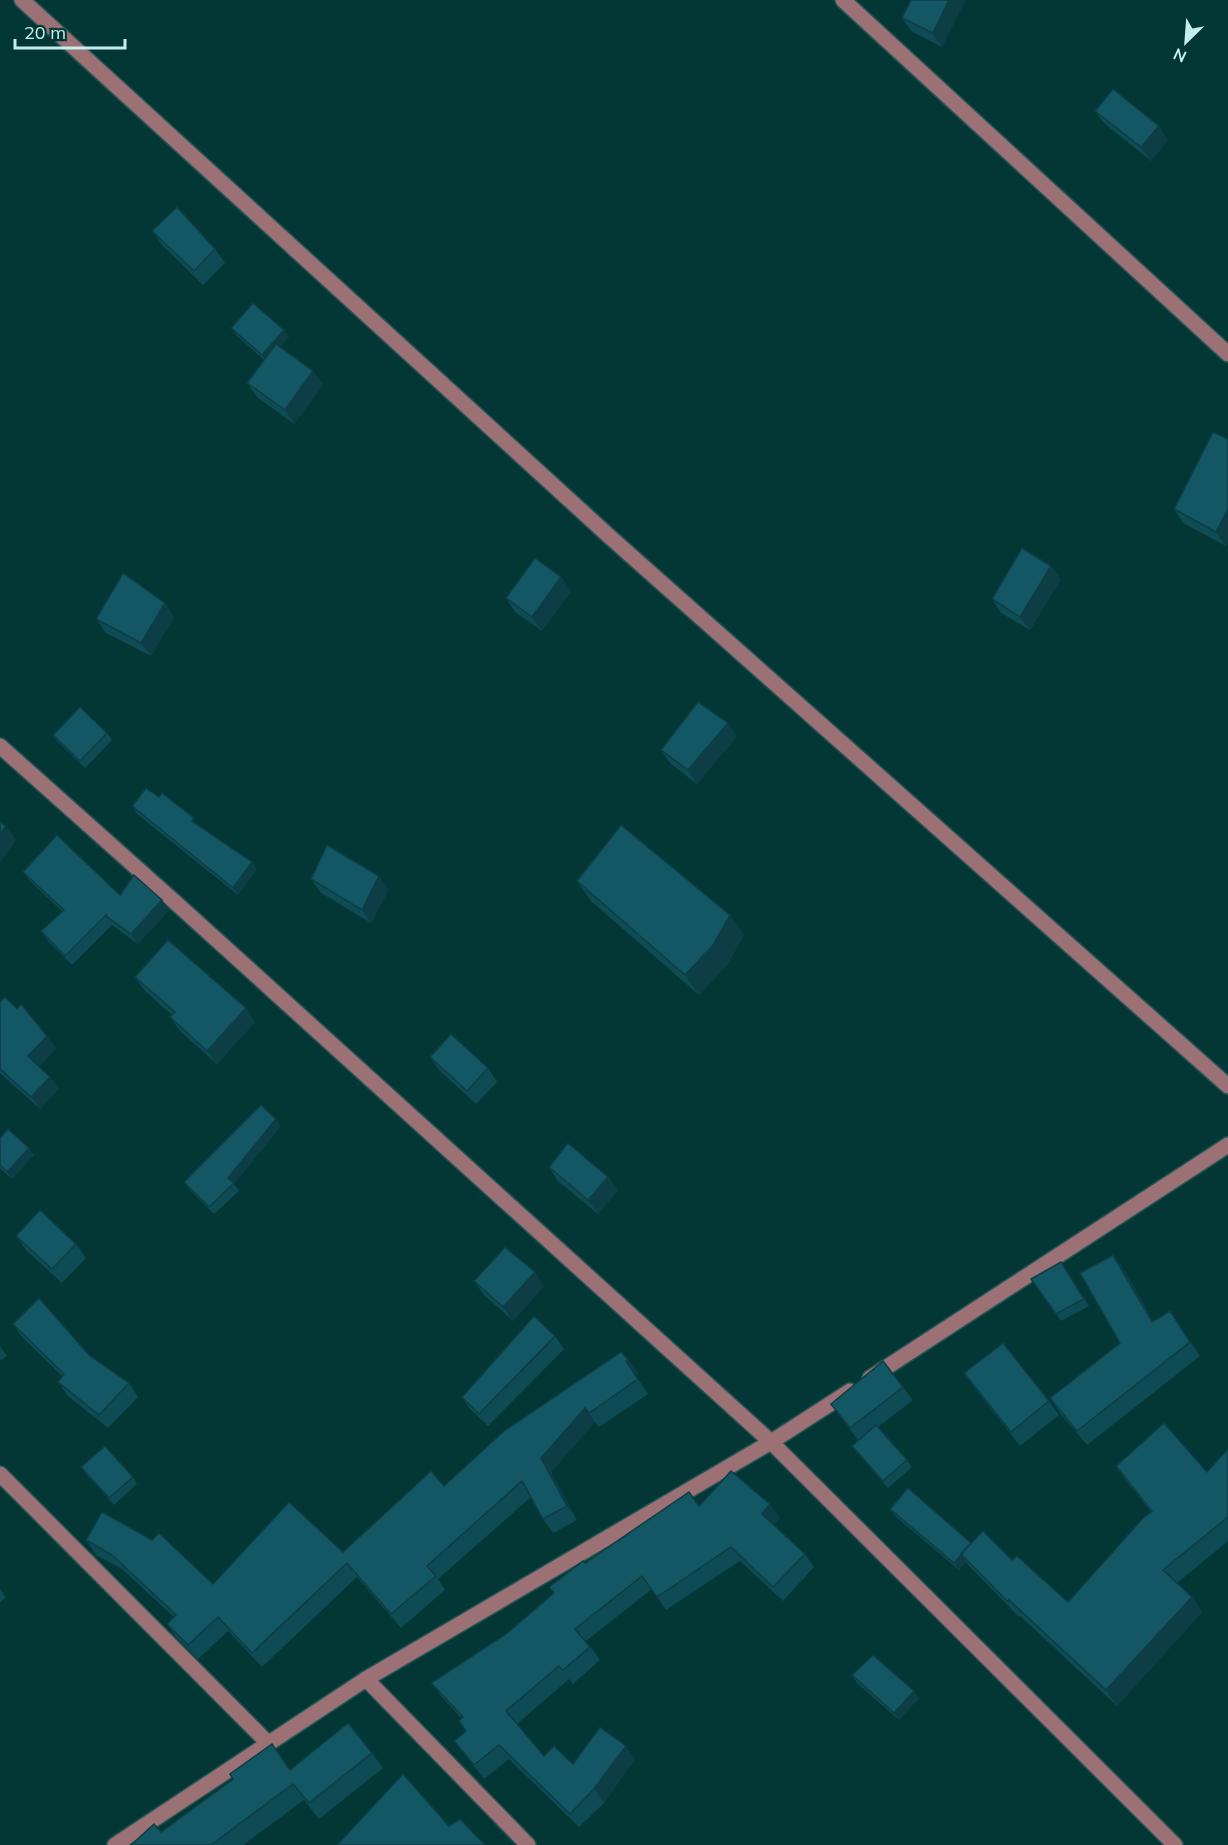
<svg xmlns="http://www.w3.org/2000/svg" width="1228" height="1845" font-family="Mulish,sans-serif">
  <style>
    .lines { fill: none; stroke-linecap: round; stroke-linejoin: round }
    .minor-casing { stroke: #225452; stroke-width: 18 }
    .minor { stroke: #9c7175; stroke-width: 15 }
    .wall { fill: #0f4b55 }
    .shaded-wall { fill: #0d3d45 }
    .building { fill: #125763; stroke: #0d3d45; stroke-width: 1.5 }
  </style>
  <rect width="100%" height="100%" fill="#033735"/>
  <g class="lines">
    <g class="minor-casing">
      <g id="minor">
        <path d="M22,0L610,537L1228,1086"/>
        <path d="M843,0L1228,354"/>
        <path d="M0,746L176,903L771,1442L1175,1845"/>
        <path d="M870,1378L1228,1145"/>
        <path d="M0,1474L269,1744"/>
        <path d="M366,1679L528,1845"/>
        <path d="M115,1845L366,1679L771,1442L850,1391"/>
      </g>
    </g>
    <use href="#minor" class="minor"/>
  </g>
  <g class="wall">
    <path d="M911,0L942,47L911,31L902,18Z"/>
    <path d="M1095,111L1168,140L1151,161L1105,124Z"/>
    <path d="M152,231L215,249L225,263L203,285L162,245Z"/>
    <path d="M231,328L284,330L289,337L280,347L313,371L323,385L294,424L257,397L247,383L264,360L236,335Z"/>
    <path d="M1228,439V542L1226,546L1183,523L1174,509Z"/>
    <path d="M561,577L571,591L542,631L515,612L506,598Z"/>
    <path d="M1061,579L1030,630L1001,613L992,599Z"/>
    <path d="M165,603L174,617L151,656L106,633L96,619Z"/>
    <path d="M728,723L737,736L697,784L671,764L661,750Z"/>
    <path d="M107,733L112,740L85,768L58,742L53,735Z"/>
    <path d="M132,806L257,869L238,895L137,814Z"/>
    <path d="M23,872L120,895L162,900L169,910L138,944L112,925L72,965L48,941L41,931L62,911L30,881Z"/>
    <path d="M311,879L389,889L371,923L321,893Z"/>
    <path d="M577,881L730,915L744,935L727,965L699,995L591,901Z"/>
    <path d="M135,977L255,1022L217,1064L180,1031L170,1017L172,1015L145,991Z"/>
    <path d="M0,1002L56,1048L39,1067L59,1089L40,1109L0,1073Z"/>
    <path d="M430,1057L488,1068L497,1082L476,1104L439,1070Z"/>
    <path d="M281,1126L234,1184L239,1191L214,1214L189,1189L184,1182Z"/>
    <path d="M0,1138L34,1155L12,1179L0,1168Z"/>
    <path d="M549,1167L608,1177L618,1190L598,1214L558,1181Z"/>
    <path d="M16,1236L76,1244L86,1258L62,1283L26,1250Z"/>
    <path d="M1113,1255L1123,1268L1153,1321L1170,1311L1200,1356L1087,1445L1059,1412L1050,1398L1120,1343Z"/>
    <path d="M1061,1262L1089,1306L1061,1321L1031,1279Z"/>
    <path d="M474,1281L544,1286L513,1321L484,1295Z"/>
    <path d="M13,1324L89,1355L129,1383L138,1397L108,1428L68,1396L58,1382L62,1376L23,1338Z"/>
    <path d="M555,1336L564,1349L488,1426L470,1409L462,1397Z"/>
    <path d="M0,1346L7,1356L0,1361Z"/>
    <path d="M638,1373L636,1376L648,1394L599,1427L595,1422L551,1472L577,1520L553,1533L543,1519L531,1497L438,1579L445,1590L401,1628L357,1577L262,1667L228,1631L198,1659L177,1638L167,1624L174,1617L122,1569L96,1555L86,1540L213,1584L343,1552L444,1486Z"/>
    <path d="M964,1373L1049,1401L1059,1415L1020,1446L974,1387Z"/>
    <path d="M903,1387L913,1400L878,1427L907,1460L912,1467L888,1488L857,1453L852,1446L858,1440L831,1404Z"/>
    <path d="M1228,1449V1541L1177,1583L1192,1597L1202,1612L1117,1706L1020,1616L1019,1617L972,1569L966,1562L959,1570L895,1516L890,1509L1012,1560L1068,1602L1151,1512L1127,1482L1116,1466L1207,1472Z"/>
    <path d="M81,1467L133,1477L137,1484L114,1505L86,1474Z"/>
    <path d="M699,1506L780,1518L773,1525L805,1554L814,1567L783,1601L740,1561L666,1610L652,1589L586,1641L600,1660L573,1684L569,1679L517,1724L544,1756L573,1764L635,1759L604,1803L579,1827L509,1759L484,1779L464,1754L454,1741L466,1731L461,1718L441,1696L431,1683L506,1634L553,1593L585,1563Z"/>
    <path d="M0,1589L6,1597L0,1602Z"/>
    <path d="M852,1675L919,1698L899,1720L857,1683Z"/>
    <path d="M372,1753L383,1768L319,1819L304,1800L243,1845H131L290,1770Z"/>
  </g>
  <g class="shaded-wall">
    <path d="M949,0H966L942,47L933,33Z"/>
    <path d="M1159,126L1168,140L1151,161L1141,147Z"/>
    <path d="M284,330L289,337L267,362L262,355Z"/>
    <path d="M313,371L323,385L294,424L285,410Z"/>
    <path d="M1228,509V542L1226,546L1216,532Z"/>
    <path d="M1051,566L1061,579L1030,630L1020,617Z"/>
    <path d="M561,577L571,591L542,631L532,617Z"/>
    <path d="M165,603L174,617L151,656L141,643Z"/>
    <path d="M728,723L737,736L697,784L688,770Z"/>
    <path d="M6,826L16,840L0,862V835Z"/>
    <path d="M252,862L257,869L238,895L233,888Z"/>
    <path d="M379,876L389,889L371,923L362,910Z"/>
    <path d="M162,900L169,910L138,944L131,934Z"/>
    <path d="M730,915L744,935L727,965L699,995L685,975Z"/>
    <path d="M246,1008L255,1022L217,1064L207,1051Z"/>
    <path d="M47,1036L56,1048L37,1069L28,1056Z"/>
    <path d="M50,1077L59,1089L40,1109L31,1097Z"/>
    <path d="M276,1119L281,1126L233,1185L228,1178Z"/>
    <path d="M29,1148L34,1155L12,1179L7,1172Z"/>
    <path d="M608,1177L618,1190L598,1214L588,1200Z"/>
    <path d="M1113,1255L1123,1268L1161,1336L1152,1322Z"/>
    <path d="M535,1272L544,1286L513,1321L503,1307Z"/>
    <path d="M1170,1311L1179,1324L1200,1356L1190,1342Z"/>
    <path d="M628,1359L638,1373L636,1376L626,1361Z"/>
    <path d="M585,1408L595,1422L551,1472L577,1520L567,1506L541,1458Z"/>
    <path d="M770,1504L780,1518L771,1528L762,1514Z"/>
    <path d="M962,1555L966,1562L959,1570L954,1563Z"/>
    <path d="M1192,1597L1202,1612L1117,1706L1106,1690Z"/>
    <path d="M914,1691L919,1698L899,1720L894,1713Z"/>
    <path d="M626,1746L635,1759L604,1803L594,1789Z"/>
  </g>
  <g class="building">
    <path d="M911,0H949L933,33L902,18Z"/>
    <path d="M1113,89L1159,126L1141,147L1095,111Z"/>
    <path d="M177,207L215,249L194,271L152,231Z"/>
    <path d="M253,303L284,330L262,355L231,328Z"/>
    <path d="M276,344L313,371L285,410L247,383Z"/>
    <path d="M1213,432L1228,439V509L1216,532L1174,509Z"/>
    <path d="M1022,548L1051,566L1020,617L992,599Z"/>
    <path d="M535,558L561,577L532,617L506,598Z"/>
    <path d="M123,573L165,603L141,643L96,619Z"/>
    <path d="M698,702L728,723L688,770L661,750Z"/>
    <path d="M80,707L107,733L80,761L53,735Z"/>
    <path d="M146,788L159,797L162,793L194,818L192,821L252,862L233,888L132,806Z"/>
    <path d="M0,822L6,826L0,835Z"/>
    <path d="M621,825L730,915L713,945L685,975L577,881Z"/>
    <path d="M57,835L120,895L134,875L162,900L131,934L106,916L107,914L65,956L41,931L64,910L23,872Z"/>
    <path d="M327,845L379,876L362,910L311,879Z"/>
    <path d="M168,940L246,1008L207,1051L170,1017L175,1012L135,977Z"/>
    <path d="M5,997L17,1009L21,1004L47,1036L28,1056L50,1077L31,1097L0,1069V1002Z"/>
    <path d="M451,1034L488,1068L467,1091L430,1057Z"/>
    <path d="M261,1105L276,1119L228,1178L234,1183L209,1207L184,1182Z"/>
    <path d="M8,1129L29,1148L7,1172L0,1165V1138Z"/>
    <path d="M568,1143L608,1177L588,1200L549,1167Z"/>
    <path d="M40,1210L76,1244L52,1269L16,1236Z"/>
    <path d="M505,1247L535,1272L503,1307L474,1281Z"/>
    <path d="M1113,1255L1152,1322L1170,1311L1190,1342L1077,1431L1050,1398L1120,1343L1080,1273Z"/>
    <path d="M1061,1262L1084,1299L1056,1314L1031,1279Z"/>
    <path d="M39,1298L89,1355L129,1383L99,1415L58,1382L64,1374L13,1324Z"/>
    <path d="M534,1316L555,1336L479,1414L462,1397Z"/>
    <path d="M1003,1343L1049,1401L1011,1432L964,1373Z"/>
    <path d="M621,1352L628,1359L626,1361L638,1379L589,1413L585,1408L541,1458L567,1506L543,1519L522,1481L427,1566L436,1576L391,1614L347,1563L252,1653L218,1617L188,1645L167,1624L176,1615L112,1555L86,1540L102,1512L152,1540L159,1533L213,1584L289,1502L343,1552L431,1471L444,1486L504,1431Z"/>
    <path d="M883,1361L903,1387L850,1428L831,1404Z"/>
    <path d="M1164,1423L1207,1472L1228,1449V1517L1163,1570L1192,1597L1106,1690L1009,1600L1008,1602L961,1554L983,1531L1012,1560L1017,1556L1068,1602L1143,1518L1152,1511L1116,1466Z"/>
    <path d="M876,1425L907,1460L883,1481L852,1446Z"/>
    <path d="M105,1446L133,1477L109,1498L81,1467Z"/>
    <path d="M731,1471L770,1504L762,1514L805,1554L773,1587L731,1547L657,1597L642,1576L575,1629L590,1647L563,1670L559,1666L506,1711L544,1756L554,1746L573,1764L600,1727L626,1746L594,1789L570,1814L499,1745L474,1765L454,1741L466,1731L459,1721L463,1717L431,1683L506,1634L554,1593L549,1587L583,1561L585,1563L689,1492L699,1506Z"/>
    <path d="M908,1488L971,1543L961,1554H962L954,1563L890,1509Z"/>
    <path d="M873,1655L914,1691L894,1713L852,1675Z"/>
    <path d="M348,1723L372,1753L309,1803L293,1784L211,1845H131L154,1824L161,1832L233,1779L230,1774L272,1744L290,1770Z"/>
    <path d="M403,1774L449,1826L460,1819L485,1845H337Z"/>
  </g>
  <g transform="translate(1186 42) rotate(205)" stroke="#033735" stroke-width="4.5" paint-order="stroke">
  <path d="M0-4.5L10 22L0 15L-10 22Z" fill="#c6eeec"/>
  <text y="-9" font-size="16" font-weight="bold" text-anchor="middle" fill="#c6eeec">N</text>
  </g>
  <path d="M15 39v9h110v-9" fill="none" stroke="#c6eeec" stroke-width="3"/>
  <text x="24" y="39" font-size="18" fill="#c6eeec" stroke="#033735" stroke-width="4.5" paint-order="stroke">20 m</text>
</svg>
